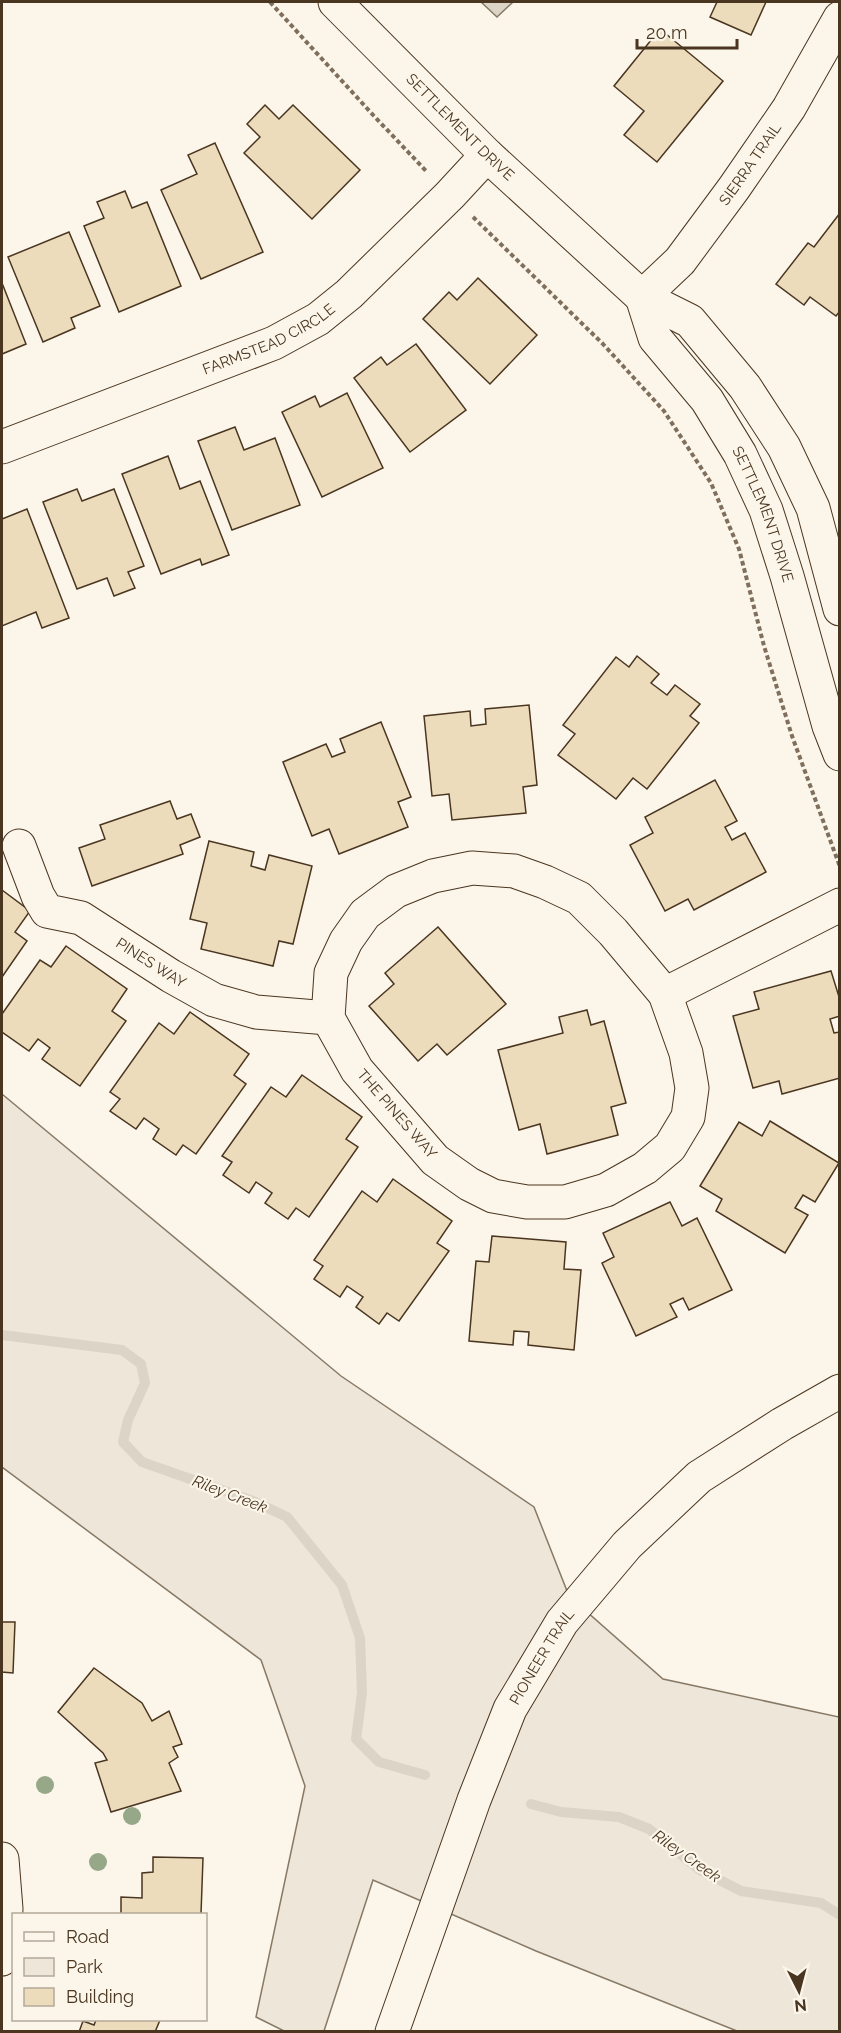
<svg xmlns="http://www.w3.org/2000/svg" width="841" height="2033" font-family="Raleway,sans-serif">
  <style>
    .green { fill: #ede6d9; stroke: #887966; stroke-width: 1.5 }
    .water { fill: #dcd4c6; stroke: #887966; stroke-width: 1.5 }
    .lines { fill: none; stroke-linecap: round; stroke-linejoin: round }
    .stream { stroke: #dcd4c6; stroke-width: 10 }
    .building { fill: #ecdcbc; stroke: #4a3520; stroke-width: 1.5 }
    .minor-casing { stroke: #4a3520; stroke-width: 35 }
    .major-casing { stroke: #4a3520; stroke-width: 35 }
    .path { stroke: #7f6f5c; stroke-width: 4; stroke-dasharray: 4.5 3; stroke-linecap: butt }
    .minor { stroke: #fbf6e9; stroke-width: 33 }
    .major { stroke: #fbf6e9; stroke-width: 33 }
    .tree { fill: #96a887 }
    .labels { text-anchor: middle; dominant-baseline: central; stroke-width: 4.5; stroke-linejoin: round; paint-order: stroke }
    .street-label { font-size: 15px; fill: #4a3520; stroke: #fbf6e9 }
    .water-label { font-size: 16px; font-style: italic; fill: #4a3520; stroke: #fbf6e9 }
  </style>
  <rect width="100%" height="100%" fill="#fbf6e9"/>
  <path class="green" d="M2,1094L341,1376L534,1507L569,1596L663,1679L839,1717V2031H737L536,1951L373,1880L324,2031H284L256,2017L305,1786L261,1660L2,1467Z"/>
  <path class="water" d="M481,2H513L497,17Z"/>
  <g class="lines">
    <g class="stream">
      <path d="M2,1335L122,1350L141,1364L145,1383L128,1420L123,1442L142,1462L253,1501L287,1517L342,1585L360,1638L362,1693L356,1739L379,1762L425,1775"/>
      <path d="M531,1804L561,1812L619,1817L649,1829L700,1870L741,1891L821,1903L840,1915"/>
    </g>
  </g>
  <g class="building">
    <path d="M717,2H766L751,35L710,17Z"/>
    <path d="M660,29L723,81L657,162L624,135L644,111L614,86Z"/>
    <path d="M265,105L279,119L293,105L360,170L312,219L244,153L260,137L247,124Z"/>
    <path d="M215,143L263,252L201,279L161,190L197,174L188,155Z"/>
    <path d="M125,191L132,208L147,202L181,286L119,312L84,226L104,218L97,202Z"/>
    <path d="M840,213V311L836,316L810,297L804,305L776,284L808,243L814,247Z"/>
    <path d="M69,232L100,306L71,318L75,328L43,342L8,257Z"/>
    <path d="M478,278L537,335L490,384L423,319L449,292L457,300Z"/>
    <path d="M2,283L26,344L2,354Z"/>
    <path d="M416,344L466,410L410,452L354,378L381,357L387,365Z"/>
    <path d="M347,393L383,468L322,497L282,412L315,396L320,407Z"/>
    <path d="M235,427L244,450L275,438L300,505L232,530L198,441Z"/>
    <path d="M168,456L180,489L200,481L229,555L202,565L200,559L161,574L122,474Z"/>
    <path d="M77,489L82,501L114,489L144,566L128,572L135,588L114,596L107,578L77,589L43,502Z"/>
    <path d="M27,509L69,618L42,628L36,612L2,626V519Z"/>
    <path d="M637,656L659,674L651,683L667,695L675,685L700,704L690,716L699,723L647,789L633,778L616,799L558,755L575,734L563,725L616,657L629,667Z"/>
    <path d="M529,705L537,785L523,787L526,813L452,820L449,794L432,796L424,716L470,711L471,726L486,724L485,709Z"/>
    <path d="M381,722L411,797L398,802L408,827L339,854L329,829L312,836L283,762L326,744L332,757L345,752L340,739Z"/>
    <path d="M715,780L737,821L725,827L732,840L745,833L766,872L694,910L688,899L665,911L630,845L653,833L645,817Z"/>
    <path d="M170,801L177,819L191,814L200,837L180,845L183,854L92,886L79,848L105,839L100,825Z"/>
    <path d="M209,841L254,852L251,866L265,870L269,855L312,866L293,944L279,941L273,966L201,949L207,923L190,919Z"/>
    <path d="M2,890L30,911L15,932L27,941L2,977Z"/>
    <path d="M438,927L506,1004L447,1055L437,1044L418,1061L369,1006L394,984L385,973Z"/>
    <path d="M66,946L127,989L112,1011L126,1021L80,1086L42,1059L50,1048L38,1039L29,1051L2,1032V1014L40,960L51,967Z"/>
    <path d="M831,971L840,1000V1016L830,1019L834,1033L840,1032V1078L782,1094L779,1081L753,1088L733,1016L759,1009L754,992Z"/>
    <path d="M587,1010L591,1025L604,1021L626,1103L611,1107L618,1135L547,1154L540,1124L519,1130L498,1050L563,1033L559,1017Z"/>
    <path d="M190,1012L249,1054L234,1075L246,1084L196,1154L183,1145L176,1155L153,1139L159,1129L144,1118L136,1129L110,1111L120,1099L110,1092L159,1023L174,1034Z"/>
    <path d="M302,1075L362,1117L346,1139L358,1147L309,1217L296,1208L288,1219L265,1203L272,1193L256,1182L249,1193L223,1175L232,1162L222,1156L271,1087L286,1097Z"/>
    <path d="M770,1121L839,1163L815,1202L803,1195L795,1208L808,1215L785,1253L716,1211L722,1199L700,1186L739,1122L762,1136Z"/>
    <path d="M393,1179L452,1221L437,1243L449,1251L399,1321L387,1313L379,1324L356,1307L363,1297L347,1286L340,1297L314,1279L323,1266L314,1260L362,1191L377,1202Z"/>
    <path d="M670,1202L682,1226L697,1218L732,1290L689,1310L683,1298L670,1304L677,1317L636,1336L602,1263L614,1257L603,1233Z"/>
    <path d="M492,1236L566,1242L564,1269L581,1270L574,1350L528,1345L529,1332L514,1331L513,1345L469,1341L476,1261L489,1262Z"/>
    <path d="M2,1622H15L13,1673L2,1672Z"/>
    <path d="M94,1668L142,1703L152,1721L169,1711L182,1744L173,1747L178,1757L169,1763L181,1791L111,1812L95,1763L107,1760L103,1753L58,1712Z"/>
    <path d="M153,1857L203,1858L201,1914H121V1897L142,1898V1873L153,1872Z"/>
    <path d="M96,2020H160L155,2032H79L83,2021L94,2025Z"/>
  </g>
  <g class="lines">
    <g class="minor-casing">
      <g id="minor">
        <path id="s1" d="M335,2L487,155L642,297L690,321L745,387L784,447L813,508L840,609"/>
        <path id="s2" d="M642,297L655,338L707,400L740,454L766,510L787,576L829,726L840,754"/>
        <path id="s3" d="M642,297L680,261L734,188L789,108L840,18"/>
        <path id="s4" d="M2,447L274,343L318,319L349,294L450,195L487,155"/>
        <path id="s5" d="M19,846L38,896L47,911L81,918L171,976L214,1000L256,1012L328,1018"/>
        <path d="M472,868L514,871L545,882L579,898L613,932L665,994L686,1053L692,1088L688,1117L670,1147L645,1168L606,1190L565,1202H527L493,1196L469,1184L435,1160L357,1070L328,1018L331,973L346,941L365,914L396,891L433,876Z"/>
        <path d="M665,994L840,905"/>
        <path d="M2,1859L6,1909L2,1959"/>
      </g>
    </g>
    <g class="major-casing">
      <g id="major">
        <path id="s6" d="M392,2032L474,1800L510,1709L562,1622L627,1545L699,1477L782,1424L840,1391"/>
      </g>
    </g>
    <g class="path">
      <path d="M270,2L374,116L427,172"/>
      <path d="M473,217L603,344L664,411L711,483L739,549L764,646L792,736L840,867"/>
    </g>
    <use href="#minor" class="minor"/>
    <use href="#major" class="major"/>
  </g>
  <g class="tree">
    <circle cx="45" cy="1785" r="9"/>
    <circle cx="132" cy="1816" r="9"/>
    <circle cx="98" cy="1862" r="9"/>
  </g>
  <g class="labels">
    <g class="street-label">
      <text stroke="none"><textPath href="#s1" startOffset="177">SETTLEMENT DRIVE</textPath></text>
      <text stroke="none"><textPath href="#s3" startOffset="172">SIERRA TRAIL</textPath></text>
      <text stroke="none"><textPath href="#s4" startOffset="288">FARMSTEAD CIRCLE</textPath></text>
      <text stroke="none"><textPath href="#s2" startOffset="252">SETTLEMENT DRIVE</textPath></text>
      <text stroke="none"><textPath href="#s5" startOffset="189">PINES WAY</textPath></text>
      <text transform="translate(397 1114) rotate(49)">THE PINES WAY</text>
      <text stroke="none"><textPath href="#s6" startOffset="405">PIONEER TRAIL</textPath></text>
    </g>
    <g class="water-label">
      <text transform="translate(230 1494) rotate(21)">Riley Creek</text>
      <text transform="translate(687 1856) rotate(35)">Riley Creek</text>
    </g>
  </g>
  <rect width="841" height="2033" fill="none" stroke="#4a3520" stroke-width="6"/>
  <rect x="12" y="1913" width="195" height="108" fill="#fbf6e9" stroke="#b4a999" stroke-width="1.5"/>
  <rect x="24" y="1932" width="30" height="9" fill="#fbf6e9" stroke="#b4a999" stroke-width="1.5"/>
  <text x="66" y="1943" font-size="18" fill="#4a3520">Road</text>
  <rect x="24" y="1958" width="30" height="18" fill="#ede6d9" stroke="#b4a999" stroke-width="1.5"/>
  <text x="66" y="1973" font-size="18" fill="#4a3520">Park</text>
  <rect x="24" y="1988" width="30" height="18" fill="#ecdcbc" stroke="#b4a999" stroke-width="1.5"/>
  <text x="66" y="2003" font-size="18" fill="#4a3520">Building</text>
  <g transform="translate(799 1991) rotate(174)" stroke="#fbf6e9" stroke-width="4.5" paint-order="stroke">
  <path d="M0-4.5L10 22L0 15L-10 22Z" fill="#4a3520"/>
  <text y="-9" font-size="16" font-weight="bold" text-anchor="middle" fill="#4a3520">N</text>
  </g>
  <path d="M637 39v9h100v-9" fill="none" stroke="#4a3520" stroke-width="3"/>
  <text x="646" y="39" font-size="18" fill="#4a3520" stroke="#fbf6e9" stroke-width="4.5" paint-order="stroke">20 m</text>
</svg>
